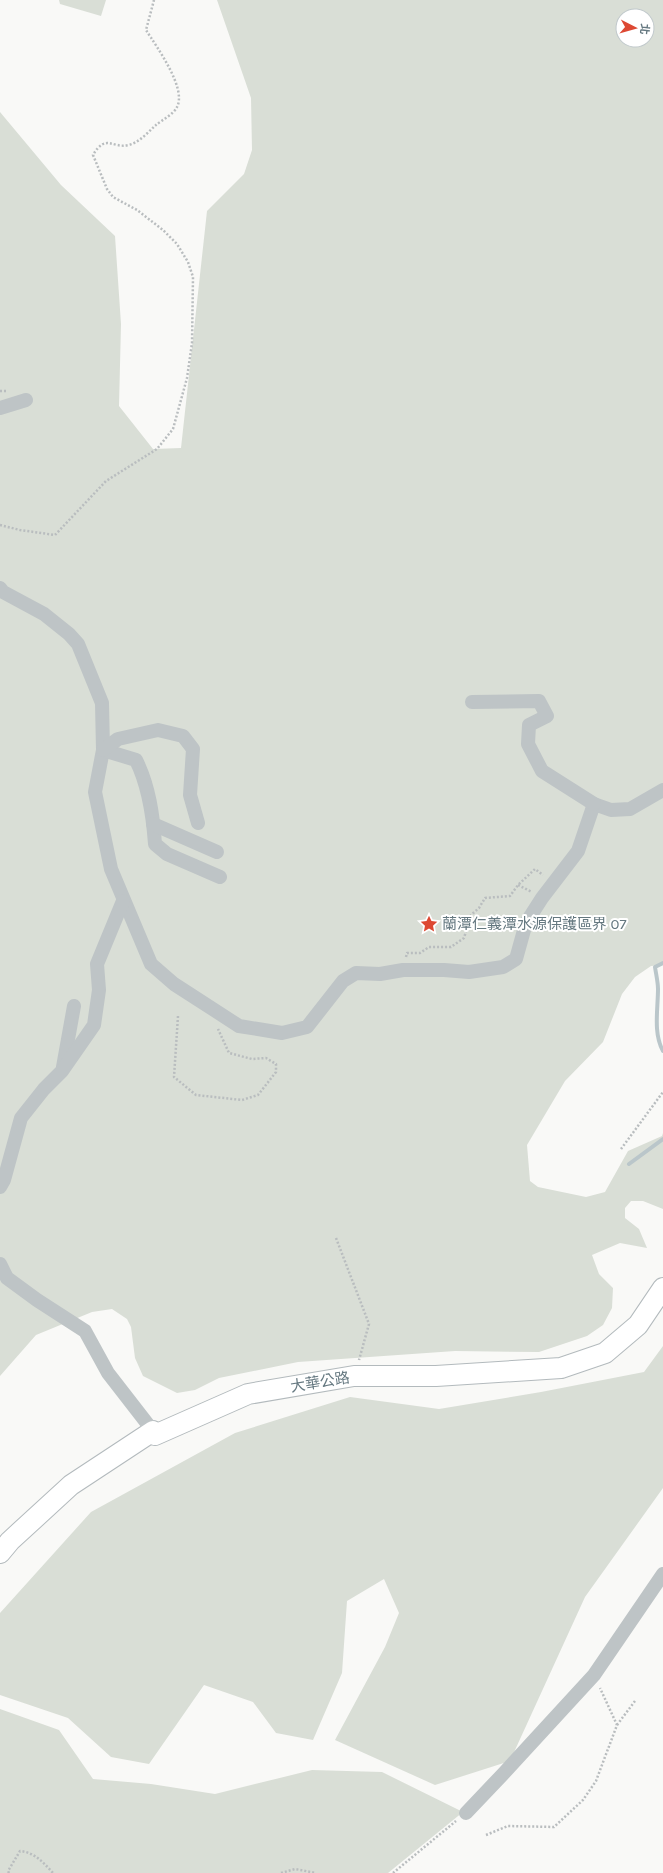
<svg xmlns="http://www.w3.org/2000/svg" width="663" height="1873" font-family="Karla,'Noto Sans TC',sans-serif">
  <style>
    .green { fill: #d9ded6; fill-rule: evenodd }
    .lines { fill: none; stroke-linecap: round; stroke-linejoin: round }
    .stream { stroke: #bac6ca; stroke-width: 4 }
    .secondary-casing { stroke: #b3babd; stroke-width: 22 }
    .path { stroke: #b9bdbf; stroke-width: 2.5; stroke-dasharray: 2 2; stroke-linecap: butt }
    .minor { stroke: #bec4c6; stroke-width: 14 }
    .secondary { stroke: #fff; stroke-width: 20 }
    .labels { text-anchor: middle; dominant-baseline: central; stroke-width: 4; stroke-linejoin: round; paint-order: stroke }
    .poi-label { font-size: 15px; fill: #657880; stroke: #fff; text-anchor: start }
    .street-label { font-size: 15px; fill: #657880; stroke: #fff }
  </style>
  <rect width="100%" height="100%" fill="#f9f9f7"/>
  <g class="green">
    <path d="M59,0H106L101,16L60,4Z"/>
    <path d="M217,0H663V965L651,966L635,977L622,994L603,1042L565,1081L527,1145L530,1181L538,1187L586,1197L605,1192L628,1151L662,1136L663,1133V1209L643,1201H631L625,1208V1218L639,1229L647,1248L620,1243L592,1255L599,1274L613,1288L612,1308L603,1325L587,1336L539,1352L455,1351L298,1362L219,1378L195,1390L177,1393L143,1376L135,1358L131,1327L127,1319L112,1309L92,1312L36,1335L0,1376V112L61,185L115,236L121,324L119,406L153,449L181,448L207,211L244,174L252,150L251,98ZM623,16H647V40H623Z"/>
    <path d="M663,1346V1488L585,1597L510,1761L435,1785L335,1740L385,1647L399,1613L384,1579L347,1601L342,1673L313,1740L276,1733L253,1702L204,1685L149,1764L111,1757L68,1718L0,1695V1613L91,1512L235,1433L350,1397L439,1409L541,1392L644,1372Z"/>
    <path d="M0,1709L59,1730L93,1779L151,1784L215,1794L312,1770L382,1772L463,1812L388,1873H0Z"/>
  </g>
  <g class="lines">
    <g class="stream">
      <path d="M663,963L655,967C656,974 658,982 658,989C658,1009 653,1033 663,1051"/>
      <path d="M629,1164L663,1139"/>
    </g>
    <g class="secondary-casing">
      <path id="secondary" d="M0,1553L10,1541L71,1485L153,1431L155,1435L248,1394L354,1376H436L561,1368L605,1353L638,1325L663,1288"/>
    </g>
    <g class="path">
      <path d="M0,391H7"/>
      <path d="M0,525L20,530L55,535L106,481L157,449L173,429L187,378L192,343L193,277L188,262L177,244L163,230L137,210L113,197L107,189L93,155C106,133 112,149 129,145C140,142 148,132 156,125C162,120 174,114 177,107C187,88 156,46 146,30L154,0"/>
      <path d="M518,885L532,892"/>
      <path d="M406,957L407,953H420L429,947H451L464,938L471,915L479,908L485,898L510,896L518,885L535,869L543,875"/>
      <path d="M178,1016L174,1077L196,1095L242,1100L258,1095L276,1072V1064L266,1058L252,1059L229,1053L218,1029"/>
      <path d="M621,1149L663,1092"/>
      <path d="M336,1238L369,1324L359,1360"/>
      <path d="M617,1725L635,1701"/>
      <path d="M486,1835L508,1826L554,1827L583,1800L596,1781L617,1725L600,1688"/>
      <path d="M9,1873L8,1871L20,1851C34,1852 44,1863 53,1873"/>
      <path d="M281,1873L295,1869L316,1873"/>
      <path d="M393,1873L456,1821"/>
    </g>
    <g class="minor">
      <path d="M0,408L26,400"/>
      <path d="M0,588L3,592L44,614L69,634L78,644L102,703L103,750L95,792L111,869L151,964L174,984L239,1026L282,1033L307,1027L343,981L356,973L380,974L403,970H444L469,972L503,967L516,959L526,923L542,898L578,851L594,804L611,810L630,809L663,790"/>
      <path d="M472,702L539,701L547,716L529,725L528,744L542,771L594,804"/>
      <path d="M103,750L136,760C149,786 153,815 155,844L167,854L220,877"/>
      <path d="M103,750L118,739L158,730L183,736L193,749L190,795L198,823"/>
      <path d="M153,824L217,852"/>
      <path d="M63,1067L74,1006"/>
      <path d="M0,1187L4,1180L21,1118L44,1089L62,1071L94,1025L99,990L97,964L123,901"/>
      <path d="M0,1264L7,1278L37,1300L85,1331L108,1373L153,1431"/>
      <path d="M466,1813L504,1773L594,1675L663,1574"/>
    </g>
    <use href="#secondary" class="secondary"/>
  </g>
  <defs>
    <g id="sight-bare" transform="scale(1.38)"><path d="M0-6L1.8-2.2L6-1.7L2.9 1.2L3.7 5.4L0 3.3L-3.7 5.4L-2.9 1.2L-6-1.7L-1.8-2.2Z" fill="#dd4833" stroke="#fff" stroke-width="2.5" paint-order="stroke"/></g>
  </defs>
  <g fill-rule="evenodd">
    <use href="#sight-bare" x="429" y="924"/>
  </g>
  <g class="labels">
    <g class="poi-label">
      <text x="442" y="924">蘭潭仁義潭水源保護區界 07</text>
    </g>
    <g class="street-label">
      <text transform="translate(320 1382) rotate(-9)">大華公路</text>
    </g>
  </g>
  <g transform="translate(635 28) rotate(96)"><circle r="19" fill="#ffffff" stroke="#c1c9cc"/>
  <path d="M0-3L7 15L0 10L-7 15Z" fill="#dd4833"/>
  <text y="-6" font-size="11" font-weight="bold" text-anchor="middle" fill="#657880">北</text>
  </g>
</svg>
